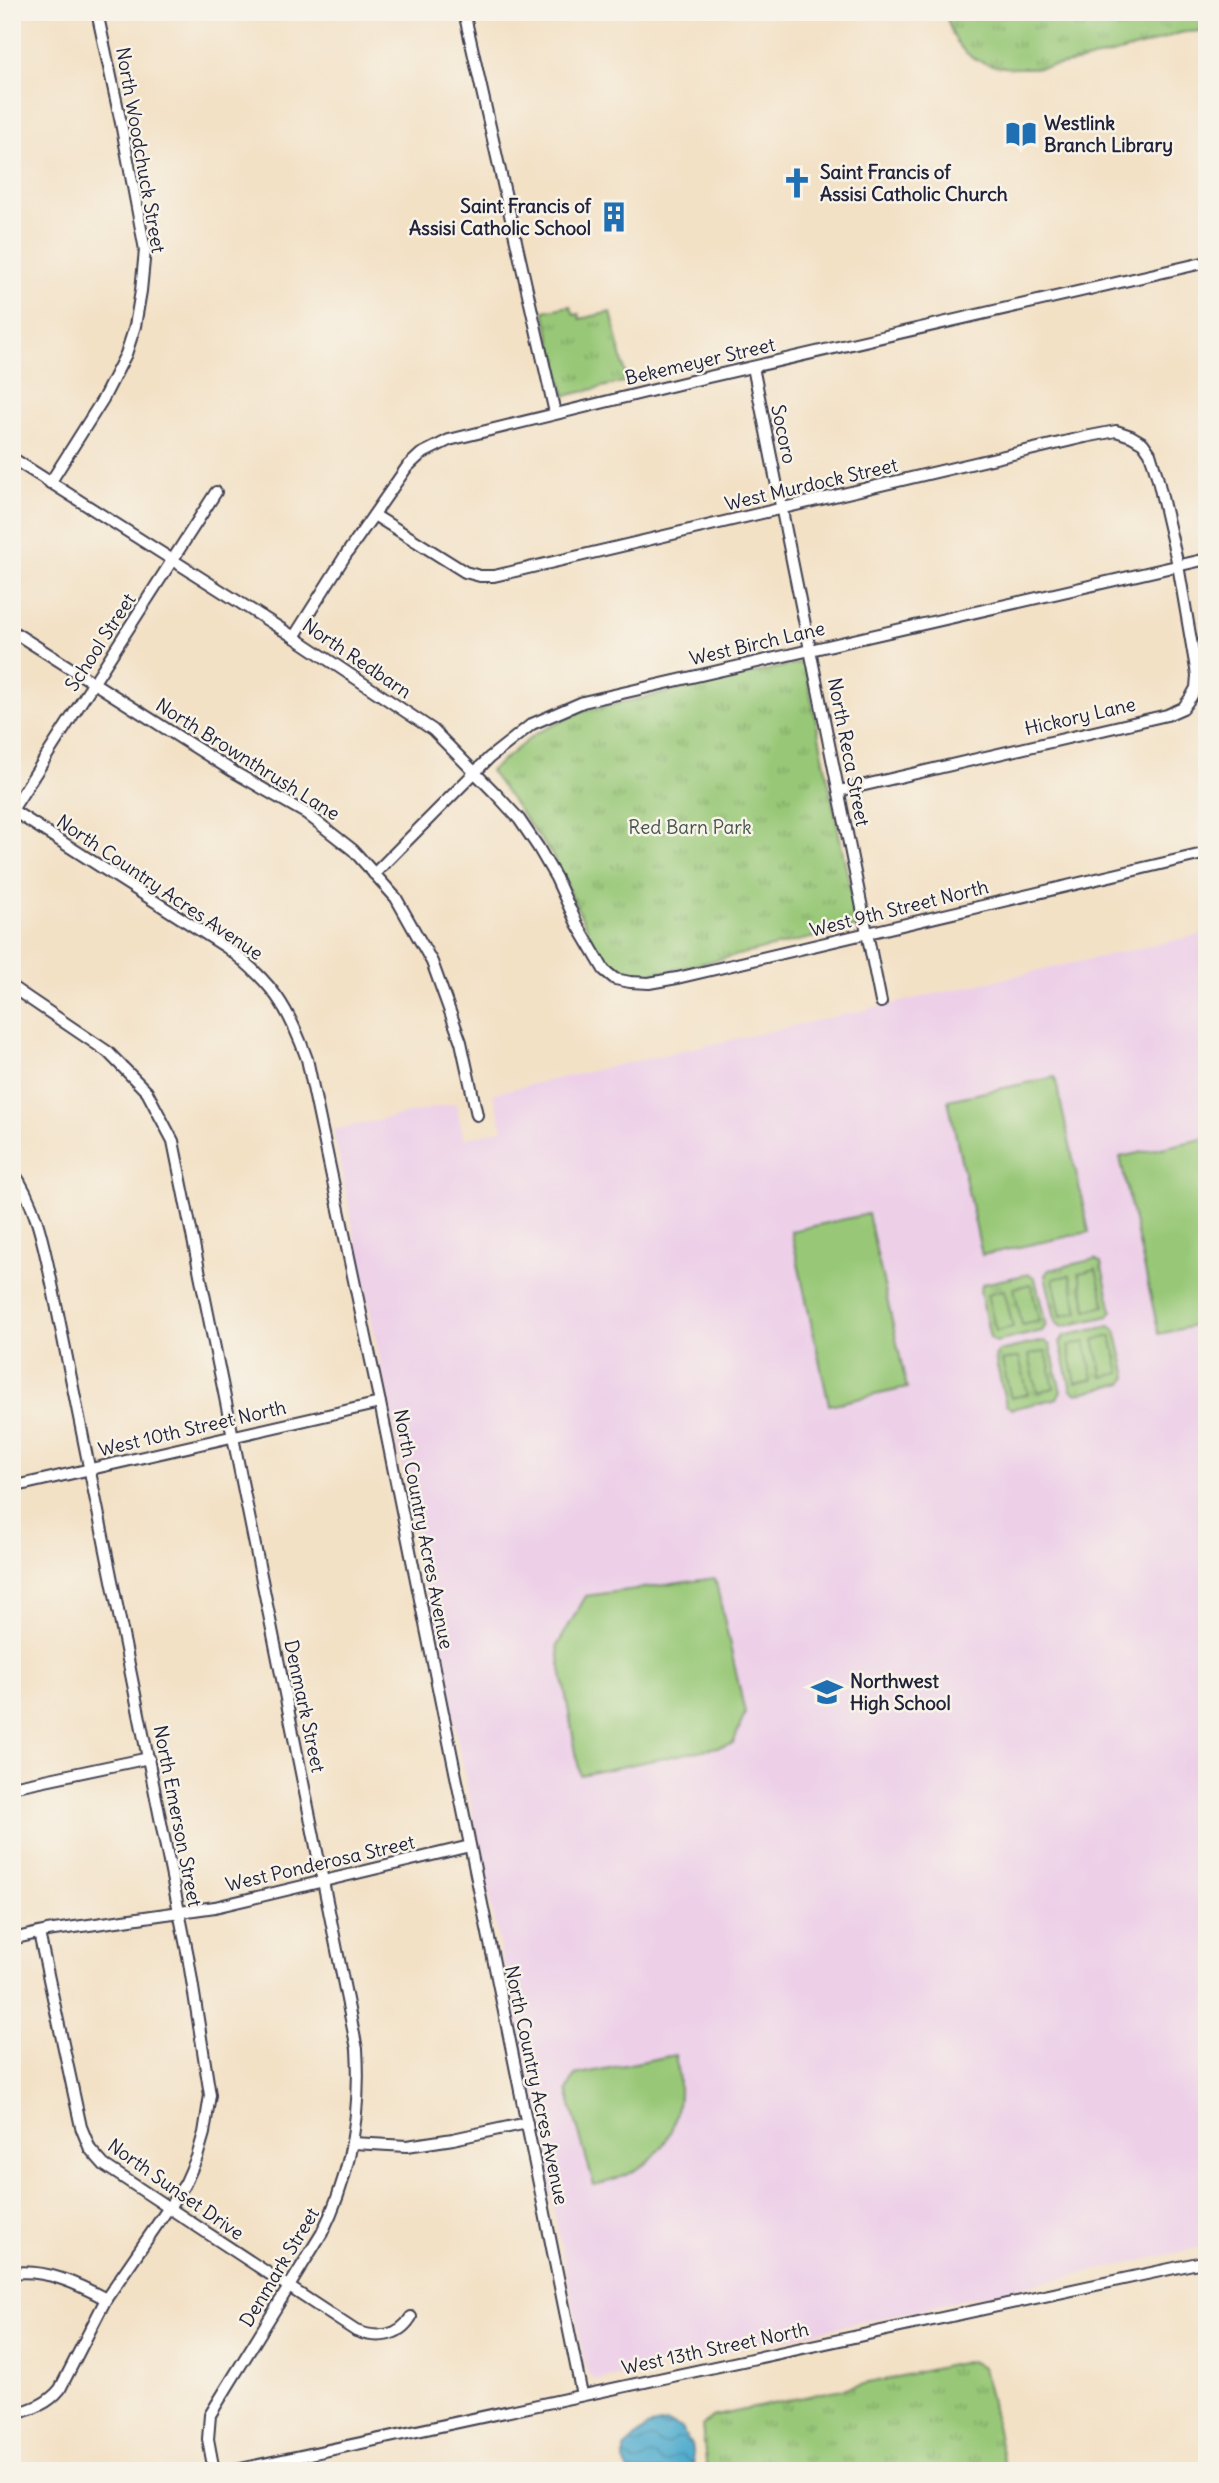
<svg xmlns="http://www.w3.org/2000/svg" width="1219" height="2483" font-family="Delius,sans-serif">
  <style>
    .built { fill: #edd0e8 }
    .grass { fill: url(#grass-tufts); stroke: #5d7559; stroke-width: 2 }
    .garden { fill: #98c877; stroke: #5d7559; stroke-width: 2 }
    .water { fill: url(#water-waves); stroke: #396784; stroke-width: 2 }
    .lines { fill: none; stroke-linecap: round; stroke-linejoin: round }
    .minor-casing { stroke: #413f50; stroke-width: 14 }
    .minor { stroke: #fff; stroke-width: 10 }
    .labels { text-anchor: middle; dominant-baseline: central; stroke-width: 5; stroke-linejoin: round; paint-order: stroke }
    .poi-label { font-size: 19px; font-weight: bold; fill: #22223b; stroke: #f7f3e8; text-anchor: start }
    .street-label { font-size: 19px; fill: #22223b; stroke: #f7f3e8 }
    .park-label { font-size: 19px; fill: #45544d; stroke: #f7f3e8 }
  </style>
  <defs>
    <pattern id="grass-tufts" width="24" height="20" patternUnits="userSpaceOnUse" patternTransform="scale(1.75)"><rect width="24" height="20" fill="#98c877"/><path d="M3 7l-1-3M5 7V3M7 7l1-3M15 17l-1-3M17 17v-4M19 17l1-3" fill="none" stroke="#7ca263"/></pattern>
    <pattern id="water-waves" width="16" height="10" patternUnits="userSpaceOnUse" patternTransform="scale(1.75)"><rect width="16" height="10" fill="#50acce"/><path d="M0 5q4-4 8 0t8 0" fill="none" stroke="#428ca8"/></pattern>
  </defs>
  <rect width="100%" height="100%" fill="#f7f3e8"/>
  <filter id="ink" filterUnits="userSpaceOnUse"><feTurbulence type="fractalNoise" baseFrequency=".0143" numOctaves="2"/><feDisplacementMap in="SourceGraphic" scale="14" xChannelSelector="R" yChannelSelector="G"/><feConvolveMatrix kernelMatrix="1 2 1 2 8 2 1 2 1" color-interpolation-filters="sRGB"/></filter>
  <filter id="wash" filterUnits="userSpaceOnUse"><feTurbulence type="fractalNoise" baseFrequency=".00686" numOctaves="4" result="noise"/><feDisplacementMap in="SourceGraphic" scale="28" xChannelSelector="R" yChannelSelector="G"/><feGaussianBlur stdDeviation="1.57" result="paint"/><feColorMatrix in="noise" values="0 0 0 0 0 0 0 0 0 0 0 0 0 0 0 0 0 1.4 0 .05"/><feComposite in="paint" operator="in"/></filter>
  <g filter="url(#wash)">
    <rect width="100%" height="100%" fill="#f3e1c6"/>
    <path class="built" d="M1207,933V2246L600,2380L591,2378L586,2369L333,1130L456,1103L464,1139L503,1129L493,1093Z"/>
    <g class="grass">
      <path d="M945,12H1207V30C1198,32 1189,31 1180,33C1172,35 1163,39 1155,42C1109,55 1014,84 972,57C956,48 950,29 945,12Z"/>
      <path d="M570,306L574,315L579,314L580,319L611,312L627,381L565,396L544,311Z"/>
      <path d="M804,662L858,927L639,978L602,960L552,855L490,771L535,734L580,712Z"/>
      <path d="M1095,1259L1101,1263L1112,1311L1108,1316L1062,1327L1056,1323L1045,1275L1049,1270Z"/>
      <path d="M1029,1274L1035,1278L1046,1325L1042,1331L996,1342L990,1338L980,1290L983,1284Z"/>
      <path d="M1110,1326L1116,1330L1127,1377L1123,1383L1077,1394L1071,1390L1060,1342L1064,1336Z"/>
      <path d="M1044,1341L1050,1345L1061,1392L1057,1398L1012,1409L1006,1405L995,1357L999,1351Z"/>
      <path d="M970,2361L983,2367L1006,2471H707L702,2426L712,2417Z"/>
    </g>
    <g class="garden">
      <path d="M1055,1077L1089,1232L982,1255L948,1100Z"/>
      <path d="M1207,1138V1323L1159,1334L1120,1157Z"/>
      <path d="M868,1214L907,1388L829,1405L791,1231Z"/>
      <path d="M1096,1269L1105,1306L1087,1310L1079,1273Z"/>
      <path d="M1070,1275L1078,1312L1061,1316L1053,1279Z"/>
      <path d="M1031,1284L1039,1321L1022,1325L1014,1288Z"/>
      <path d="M1004,1290L1013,1327L996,1331L987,1294Z"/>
      <path d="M1111,1336L1120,1373L1103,1377L1094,1340Z"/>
      <path d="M1085,1342L1093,1379L1076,1383L1068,1346Z"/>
      <path d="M1046,1351L1054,1388L1037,1392L1029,1355Z"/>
      <path d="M1019,1357L1028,1394L1011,1398L1002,1361Z"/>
      <path d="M715,1578L745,1713L733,1744L580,1775L557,1646L586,1596Z"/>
      <path d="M675,2055C690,2122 663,2172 594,2185L567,2091L575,2075Z"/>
    </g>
    <path class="water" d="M666,2423L680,2427L691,2445L695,2471H629L624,2461V2448L647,2427Z"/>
  </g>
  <g filter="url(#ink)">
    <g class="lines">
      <g class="minor-casing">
        <g id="minor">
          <path d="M464,12L555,413"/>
          <path d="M753,367L881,1002"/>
          <path d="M12,458L294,637L433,730L496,794L519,819L538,847L556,878L577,924L604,970L615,979L630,982L649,983L677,978L1207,853"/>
          <path d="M50,483L103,399L126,354L135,326L141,291L145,250L121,123L97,12"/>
          <path d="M374,515L465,572L480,576H494L1085,437L1116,431L1131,436L1143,443L1150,453L1157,476L1178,565L1197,675L1196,688L1191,697L1183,708L1167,715L839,791"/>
          <path d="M12,631L234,772L307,814L353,850L396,898L432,962L461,1042L477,1115"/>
          <path d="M294,637L345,556L407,467L421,454L449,440L691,381L1207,262"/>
          <path d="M12,810L226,947C271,981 288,1006 307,1059L380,1403L582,2395"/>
          <path d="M12,810L216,492"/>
          <path d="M374,874L489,758L532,724L583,702L1207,559"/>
          <path d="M12,987L108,1052L147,1092L173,1141L357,2049C361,2113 351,2175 322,2233L210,2415L208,2439L214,2471"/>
          <path d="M12,1170C37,1205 44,1247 53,1289L188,1956L210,2095L204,2133L197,2157L185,2184L106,2299L60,2389C47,2405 32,2409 12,2415"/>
          <path d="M12,1487L380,1403"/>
          <path d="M12,1787L149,1758"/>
          <path d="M39,1933L81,2127L90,2149L104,2165L356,2331C377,2339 399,2337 411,2317"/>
          <path d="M12,1939L47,1931L215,1907L470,1846"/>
          <path d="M353,2143L407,2146L453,2139L527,2123"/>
          <path d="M12,2273C46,2269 76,2283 106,2299"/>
          <path d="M231,2471L1207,2261"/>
        </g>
      </g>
      <use href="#minor" class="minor"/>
    </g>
  </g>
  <defs>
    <g id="library-bare" transform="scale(2.415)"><path d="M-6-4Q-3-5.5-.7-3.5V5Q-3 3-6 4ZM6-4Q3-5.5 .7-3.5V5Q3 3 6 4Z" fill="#1f6fb2" stroke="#f7f3e8" stroke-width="2.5" paint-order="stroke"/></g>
    <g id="church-bare" transform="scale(2.415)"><path d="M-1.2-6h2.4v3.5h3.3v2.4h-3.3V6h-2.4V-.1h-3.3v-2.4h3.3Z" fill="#1f6fb2" stroke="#f7f3e8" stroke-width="2.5" paint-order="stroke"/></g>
    <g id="building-bare" transform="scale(2.415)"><path d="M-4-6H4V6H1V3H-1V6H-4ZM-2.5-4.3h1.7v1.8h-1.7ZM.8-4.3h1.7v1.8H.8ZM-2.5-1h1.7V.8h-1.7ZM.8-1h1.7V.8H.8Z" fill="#1f6fb2" stroke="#f7f3e8" stroke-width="2.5" paint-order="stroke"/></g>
    <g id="school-bare" transform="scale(2.415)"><path d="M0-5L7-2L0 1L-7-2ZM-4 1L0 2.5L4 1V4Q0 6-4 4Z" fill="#1f6fb2" stroke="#f7f3e8" stroke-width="2.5" paint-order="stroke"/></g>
  </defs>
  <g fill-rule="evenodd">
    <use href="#library-bare" x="1021" y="134"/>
    <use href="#church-bare" x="797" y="183"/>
    <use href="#building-bare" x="614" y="217"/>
    <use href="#school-bare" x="827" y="1692"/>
  </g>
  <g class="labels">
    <g class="poi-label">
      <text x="1044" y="123">Westlink<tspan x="1044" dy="22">Branch Library</tspan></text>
      <text x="820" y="172">Saint Francis of<tspan x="820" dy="22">Assisi Catholic Church</tspan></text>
      <text x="591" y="206" text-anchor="end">Saint Francis of<tspan x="591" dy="22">Assisi Catholic School</tspan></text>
      <text x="850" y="1681">Northwest<tspan x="850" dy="22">High School</tspan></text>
    </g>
    <g class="street-label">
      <text transform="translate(141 150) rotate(80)">North Woodchuck Street</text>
      <text transform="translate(700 361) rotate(-13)">Bekemeyer Street</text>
      <text transform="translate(784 434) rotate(78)">Socoro</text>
      <text transform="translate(811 484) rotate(-13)">West Murdock Street</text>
      <text transform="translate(100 642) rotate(-57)">School Street</text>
      <text transform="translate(757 643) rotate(-13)">West Birch Lane</text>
      <text transform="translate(357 658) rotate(34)">North Redbarn</text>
      <text transform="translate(1080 716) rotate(-13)">Hickory Lane</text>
      <text transform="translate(849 752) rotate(79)">North Reca Street</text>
      <text transform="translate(248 759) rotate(32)">North Brownthrush Lane</text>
      <text transform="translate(160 887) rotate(34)">North Country Acres Avenue</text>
      <text transform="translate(899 908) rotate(-14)">West 9th Street North</text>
      <text transform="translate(192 1428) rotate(-13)">West 10th Street North</text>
      <text transform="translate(424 1529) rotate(79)">North Country Acres Avenue</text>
      <text transform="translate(305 1706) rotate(78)">Denmark Street</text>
      <text transform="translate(178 1816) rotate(79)">North Emerson Street</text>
      <text transform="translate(320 1863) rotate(-13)">West Ponderosa Street</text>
      <text transform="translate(537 2085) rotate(78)">North Country Acres Avenue</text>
      <text transform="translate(176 2189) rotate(35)">North Sunset Drive</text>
      <text transform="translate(279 2267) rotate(-59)">Denmark Street</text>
      <text transform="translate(715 2348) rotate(-12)">West 13th Street North</text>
    </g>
    <g class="park-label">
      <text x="690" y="827">Red Barn Park</text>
    </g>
  </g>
  <rect width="1219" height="2483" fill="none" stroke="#f7f3e8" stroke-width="42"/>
</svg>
